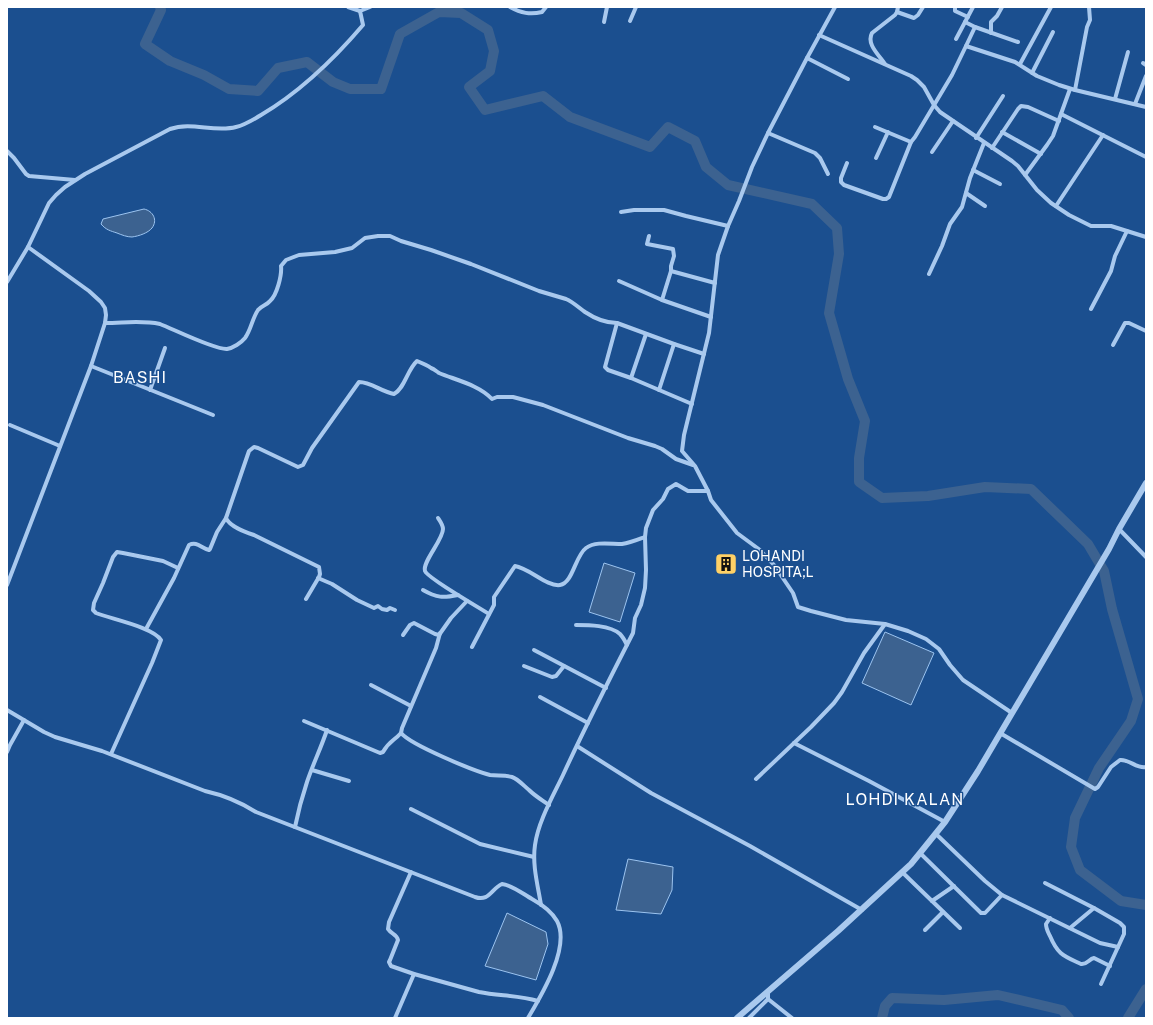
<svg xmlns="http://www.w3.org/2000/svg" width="1153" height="1025" font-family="'Public Sans',sans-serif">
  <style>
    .water { fill: #3c6290; stroke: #9cc4f0 }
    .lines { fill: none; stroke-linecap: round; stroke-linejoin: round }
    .river { stroke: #3c6290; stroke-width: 10 }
    .minor { stroke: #a9c9ee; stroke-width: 4 }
    .tertiary { stroke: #a9c9ee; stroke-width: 6 }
    .labels { text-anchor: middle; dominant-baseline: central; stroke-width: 3; stroke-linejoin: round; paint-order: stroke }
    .poi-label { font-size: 14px; fill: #fff; stroke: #1b4f8f; text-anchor: start }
    .quarter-label { font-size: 16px; letter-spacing: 1px; fill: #fff; stroke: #1b4f8f }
  </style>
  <rect width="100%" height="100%" fill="#1b4f8f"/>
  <g class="water">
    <path d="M144,209C153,211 158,220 152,228C148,233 139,236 132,237C127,237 122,235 117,233C111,231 106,230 101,224L103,219Z"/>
    <path d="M604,563L635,573L620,622L589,612Z"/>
    <path d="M885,632L934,653L911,705L862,683Z"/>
    <path d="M628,859L673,867L672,890L661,914L616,910Z"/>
    <path d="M507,913L546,932L548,944L536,980L485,966Z"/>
  </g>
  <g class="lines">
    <g class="river">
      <path d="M160,7L161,10L145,44L170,61L204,75L229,89L258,91L278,68L307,62L333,82L350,89H381L400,34L439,12L461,13L488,30L494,51L490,71L469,87L485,110L543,96L570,117L650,147L668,127L695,141L706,167L728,185L812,204L837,228L839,254L829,313L848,379L865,421L859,458V482L882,498L928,496L985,487L1031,489L1088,544L1104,571L1112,609L1138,699L1131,721L1099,768L1075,818L1071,847L1080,870L1121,901L1146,905"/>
      <path d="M882,1018L885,1006L892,998L944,1000L998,995L1062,1010L1069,1018"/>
      <path d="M1128,1018L1146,989"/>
    </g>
    <g class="minor">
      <path d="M348,7L360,11"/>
      <path d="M510,7C521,13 530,15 542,12L546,7"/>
      <path d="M835,7L807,58L768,133L752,167L739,201L728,226L718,255L709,333L684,435L682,451L695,466L708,491L711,500L737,533L760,550L774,565L793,593L798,607L811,611L846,620L885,624L908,631L926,639L939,649L950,665L963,680L1012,713"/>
      <path d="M955,7V11L968,17"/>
      <path d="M897,12L914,18L918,15L923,7"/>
      <path d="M630,21L636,7"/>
      <path d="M604,22L607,7"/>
      <path d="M965,22L975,27"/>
      <path d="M991,33V22L997,16L1002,7"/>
      <path d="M819,35L911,76L917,80L924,87L934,105L940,112L1012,161L1018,166L1037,190L1051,203L1069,215L1091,226H1111L1146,237"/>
      <path d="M956,39L973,7"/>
      <path d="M966,46L975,27L1018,42"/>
      <path d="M807,58L848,79"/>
      <path d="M1143,63L1146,65"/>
      <path d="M885,64C879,55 866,44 872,33L895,15L897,12L898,7"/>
      <path d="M1020,64L1051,7"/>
      <path d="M1032,73L1053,32"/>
      <path d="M1075,90L1087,27L1090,20L1089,7"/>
      <path d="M1115,99L1128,52"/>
      <path d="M1135,104L1146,76"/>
      <path d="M1061,114L1146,157"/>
      <path d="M875,127L911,142"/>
      <path d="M1002,132L1041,154"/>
      <path d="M768,133L815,153L820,158L828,174"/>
      <path d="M976,138L1003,96"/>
      <path d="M992,148L1018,109L1021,106L1028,107L1059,121"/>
      <path d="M7,151L14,158L26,174L29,176L75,180"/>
      <path d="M932,152L953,121"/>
      <path d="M876,158L888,132"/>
      <path d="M847,163L841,178V182L844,185L883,199H886L889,197L911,142L915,137L952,75L966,46L1015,62L1037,76L1059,85L1075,90L1146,107"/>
      <path d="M973,170L1000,184"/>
      <path d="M1025,175L1047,145L1053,136L1070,89"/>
      <path d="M966,193L985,206"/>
      <path d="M1056,206L1103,135"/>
      <path d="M621,212L634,210H664L686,216L728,226"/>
      <path d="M649,236L647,244L673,249L674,256L671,266V271L662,300"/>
      <path d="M671,271L715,283"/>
      <path d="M929,274L942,246L950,224L962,207L970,178L984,143"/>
      <path d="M619,281L662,300L711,317"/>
      <path d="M7,282L28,247L49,203L56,195L65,187L85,174L170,129C192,121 214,133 236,127C245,125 253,120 261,115C300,92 334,59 363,25L360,11L370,7"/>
      <path d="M1091,309L1111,271L1115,256L1127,231"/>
      <path d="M105,323C124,323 141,320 160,324C173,329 215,350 227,349C233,348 241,343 245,338C251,330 252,319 258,310C261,306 267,305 270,301C277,295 282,275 281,266L286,260L299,255L335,252L352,248L365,238L378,236H390L401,241L431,250L471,264L539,291L566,299C573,302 578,307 585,312C594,318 606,323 617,323L674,344L704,354"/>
      <path d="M617,323L605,367L608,370L631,378L692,404"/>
      <path d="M1113,345L1125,323H1129L1146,331"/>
      <path d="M91,366L213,415"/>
      <path d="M631,378L646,334"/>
      <path d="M150,390L165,348"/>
      <path d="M659,390L674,344"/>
      <path d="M10,425L60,446"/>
      <path d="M438,518C440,521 443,525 443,529C443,540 422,562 425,571C427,578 480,608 489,614"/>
      <path d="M1119,529L1146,557"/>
      <path d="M318,578L332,584L357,600L374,608L378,606L382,609L387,610L390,608L395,610"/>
      <path d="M7,585L91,366L105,323L106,315L105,308L101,302L89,291L28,247"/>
      <path d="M423,590C437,598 443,598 458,595"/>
      <path d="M306,599L319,577L320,574L319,567L254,535C245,532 230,527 226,518L249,451L254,447L258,448L298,467L303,465L312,448L359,382C371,382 382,392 394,394C405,388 407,370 417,361C422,363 427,365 431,368C434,369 436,371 439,373C456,380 479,385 492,399L497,397H513L543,405L628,438L655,446L662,449L676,459L693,465"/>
      <path d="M576,625C588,625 610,625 620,634C623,637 625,641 627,645"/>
      <path d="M146,629L174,578L189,545C197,541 201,548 209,550L210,549L217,532L226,518"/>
      <path d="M440,633L436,648L402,728L401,733C411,745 474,771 490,775C497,776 505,775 512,777C518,779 524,786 529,790C535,796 542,800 549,805"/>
      <path d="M403,635L410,625L414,623L435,634L439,635L451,618L467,601"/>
      <path d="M472,647L494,605V597L515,566C529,568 547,587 560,585C573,583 575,556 586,548C596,541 610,544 622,544C630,543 637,540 645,537"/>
      <path d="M534,650L606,688"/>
      <path d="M524,666L552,677L556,676L564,666"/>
      <path d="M371,685L411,706"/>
      <path d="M540,697L588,723"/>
      <path d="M7,710L44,732L55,737L102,751L205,791C223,795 240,802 256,812L475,897C489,902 491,889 502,884C512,885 523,894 532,899C541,904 552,912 557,921C571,947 541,996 528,1018"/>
      <path d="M304,721L380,753L383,752C389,741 394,741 401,733"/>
      <path d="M1000,733L1095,789L1098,787L1111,767L1120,760C1129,759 1137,769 1146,767"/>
      <path d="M794,743L869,781L945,822"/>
      <path d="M577,746L651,793L750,846L862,910"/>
      <path d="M7,752L10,745L24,720"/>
      <path d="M111,754L152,663L161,640C153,627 111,619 96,613L93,610L94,603L103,583L113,557L117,552L123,553L163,561L178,568"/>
      <path d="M312,770L349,781"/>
      <path d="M756,779L811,727L834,703L842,692L864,653L885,624"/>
      <path d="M411,809L480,844L534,857"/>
      <path d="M295,827C298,812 302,797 307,782C313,764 321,748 327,730"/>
      <path d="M936,834L985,881L1002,895L1100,943L1118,947"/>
      <path d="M920,853L981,913H985L1002,895"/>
      <path d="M411,872L389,922L388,929C391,934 397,934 398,940L390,960L389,962L391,966L414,974L479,992C499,996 518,995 538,1001"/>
      <path d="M902,872L960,928"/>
      <path d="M1045,883L1094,908L1120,923L1124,927V934L1101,984"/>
      <path d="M932,901L954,886"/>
      <path d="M541,905C538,886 532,865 535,845C538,822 553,796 563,775C585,727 609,680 633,633L635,618L641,605L645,588L646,570L645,537L646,528L653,510L663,499L668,489L676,484L688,491H708"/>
      <path d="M1050,918L1046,924C1046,929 1048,932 1050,936C1058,955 1064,956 1081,964C1087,965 1089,959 1094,958L1110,966"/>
      <path d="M1070,928L1094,908"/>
      <path d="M925,930L943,912"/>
      <path d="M768,991V999L792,1018"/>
      <path d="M395,1018L414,974"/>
      <path d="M749,1018L768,999"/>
    </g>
    <path class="tertiary" d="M737,1018L838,931L911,864L920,853L945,822L978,771L1109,549L1119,529L1146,483"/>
  </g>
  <defs>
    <g id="building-square" transform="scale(1.15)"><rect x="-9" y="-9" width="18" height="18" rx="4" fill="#ffd166" stroke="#1b4f8f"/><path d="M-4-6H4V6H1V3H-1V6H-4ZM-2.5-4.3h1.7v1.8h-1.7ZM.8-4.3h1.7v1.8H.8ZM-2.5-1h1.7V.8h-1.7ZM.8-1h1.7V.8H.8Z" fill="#111"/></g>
  </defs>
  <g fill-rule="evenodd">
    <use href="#building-square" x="726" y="564"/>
  </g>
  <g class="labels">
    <g class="poi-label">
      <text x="742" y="556">LOHANDI<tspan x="742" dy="16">HOSPITA;L</tspan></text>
    </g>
    <g class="quarter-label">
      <text x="140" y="377">BASHI</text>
      <text x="905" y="799">LOHDI KALAN</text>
    </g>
  </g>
  <rect width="1153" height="1025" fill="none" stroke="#ffffff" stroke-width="16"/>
</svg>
